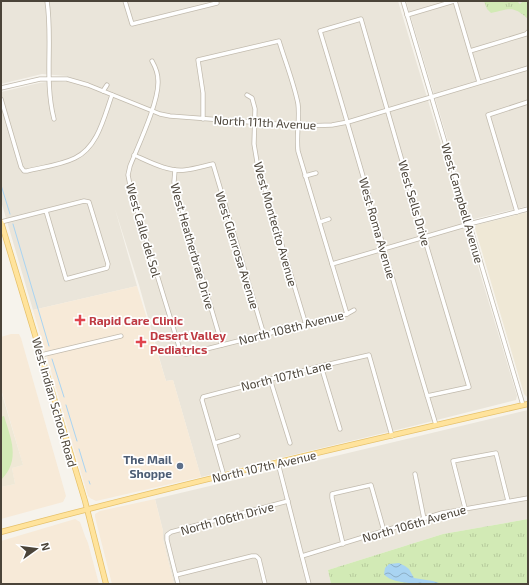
<svg xmlns="http://www.w3.org/2000/svg" width="529" height="585" font-family="'Exo 2',sans-serif">
  <style>
    .residential { fill: #eae5da }
    .commercial { fill: #f7ead8 }
    .education { fill: #efe8d6 }
    .grass { fill: url(#grass-tufts) }
    .park { fill: #d2eab5 }
    .water { fill: url(#water-waves) }
    .lines { fill: none; stroke-linecap: round; stroke-linejoin: round }
    .stream { stroke: #a9d4f2; stroke-width: 1 }
    .minor-casing { stroke: #c2bbae; stroke-width: 5 }
    .major-casing { stroke: #e6c16a; stroke-width: 6 }
    .minor { stroke: #fff; stroke-width: 3.5 }
    .major { stroke: #ffe39c; stroke-width: 4.5 }
    .health-dot { fill: #e0444e; stroke: #fff; stroke-width: 1.5 }
    .service-dot { fill: #5c6f8a; stroke: #fff; stroke-width: 1.5 }
    .labels { text-anchor: middle; dominant-baseline: central; stroke-width: 3.5; stroke-linejoin: round; paint-order: stroke }
    .street-label { font-size: 12px; fill: #4b4439; stroke: #fff }
    .health-label { font-size: 12px; font-weight: bold; fill: #be3a42; stroke: #fff; text-anchor: start }
    .service-label { font-size: 12px; font-weight: bold; fill: #4e5e75; stroke: #fff; text-anchor: end }
  </style>
  <defs>
    <pattern id="grass-tufts" width="24" height="20" patternUnits="userSpaceOnUse"><rect width="24" height="20" fill="#d2eab5"/><path d="M3 7l-1-3M5 7V3M7 7l1-3M15 17l-1-3M17 17v-4M19 17l1-3" fill="none" stroke="#b6ca9c"/></pattern>
    <pattern id="water-waves" width="16" height="10" patternUnits="userSpaceOnUse"><rect width="16" height="10" fill="#a9d4f2"/><path d="M0 5q4-4 8 0t8 0" fill="none" stroke="#8caec5"/></pattern>
  </defs>
  <rect width="100%" height="100%" fill="#f6f3ec"/>
  <g class="residential">
    <path d="M1,1H398L517,396L516,400L413,426L201,477L173,380L166,381L163,371L139,285L115,209L137,286L33,310L1,201V92L39,83L54,81L66,82L67,76L42,74L1,84Z"/>
    <path d="M406,1H528V206L474,219L471,218Z"/>
    <path d="M528,410V519L443,534L328,570L331,584H174L163,539V531L155,499Z"/>
  </g>
  <g class="commercial">
    <path d="M137,286L166,381L173,380L201,477L96,501L90,498L88,496L33,310Z"/>
    <path d="M11,334H19L21,338L66,496L63,502L1,519V487L15,484L12,468L23,465L1,389V337Z"/>
    <path d="M155,499L163,531V539L174,584H112L95,517V514L100,511Z"/>
    <path d="M75,519L80,522L85,536L88,543L99,584H1V541Z"/>
  </g>
  <g class="education">
    <path d="M528,212V398L524,394L475,228L476,225Z"/>
    <path d="M1,391L23,465L12,468L15,484L1,487Z"/>
  </g>
  <g class="grass">
    <path d="M484,1H517L520,4L523,1H528V19C513,5 509,9 491,13L487,9Z"/>
    <path d="M528,519V584H331L328,570L443,534Z"/>
  </g>
  <path class="park" d="M4,416C11,439 21,460 1,480V417Z"/>
  <path class="water" d="M389,564L399,563L405,566L409,569L414,578L433,581L442,584C428,584 391,585 384,574L385,568Z"/>
  <g class="lines">
    <g class="stream">
      <path d="M1,185L10,214"/>
      <path d="M13,224L49,346"/>
      <path d="M52,359L64,397"/>
      <path d="M66,405L77,441"/>
      <path d="M79,449L86,472"/>
      <path d="M89,481L90,484"/>
    </g>
    <g class="minor-casing">
      <g id="minor">
        <path d="M47,1C53,40 44,80 54,119"/>
        <path d="M125,1L132,24L217,3L216,1"/>
        <path d="M403,1L523,405"/>
        <path d="M455,1L479,82"/>
        <path d="M407,15L454,1"/>
        <path d="M470,51L526,34L528,32"/>
        <path d="M152,61C156,68 158,74 158,81C159,102 138,146 130,166L128,175L131,190L181,353L186,354L347,314L354,310"/>
        <path d="M1,88L40,79H67L88,85L160,114L170,116L302,126L332,125L348,122L528,68"/>
        <path d="M103,91L107,85"/>
        <path d="M247,95L252,98L255,109L254,144L257,162L306,325"/>
        <path d="M1,99L21,167L24,171H27C43,167 61,165 75,158C98,147 104,117 112,95"/>
        <path d="M203,119V93L198,60L279,41C285,61 294,83 298,104C300,119 296,135 298,151L347,314"/>
        <path d="M134,155C150,162 168,172 185,170C194,169 204,166 213,164L264,335"/>
        <path d="M175,170L174,182L222,345"/>
        <path d="M305,176L316,173"/>
        <path d="M517,212L488,115L528,102"/>
        <path d="M1,222L84,201L89,202L108,264L107,268L66,279L46,211"/>
        <path d="M320,222L329,219"/>
        <path d="M332,264L469,224L528,209"/>
        <path d="M41,355L121,336"/>
        <path d="M321,366L340,429"/>
        <path d="M270,379L290,443"/>
        <path d="M427,396L469,387L424,237L361,19L320,31C360,162 396,294 436,425"/>
        <path d="M215,443L238,436"/>
        <path d="M278,463L309,584"/>
        <path d="M415,474L424,519"/>
        <path d="M224,476L202,400L203,397L321,366L369,355L392,436"/>
        <path d="M465,508L453,461L496,453L508,501"/>
        <path d="M343,544L332,498V494L336,493L371,485L384,531"/>
        <path d="M302,556L442,513L528,498"/>
        <path d="M176,575L252,556H256L259,559L265,584"/>
        <path d="M178,584L167,540V535L171,532L288,501"/>
      </g>
    </g>
    <g class="major-casing">
      <g id="major">
        <path d="M1,222L85,501L106,584"/>
        <path d="M1,532C176,485 352,444 528,404"/>
      </g>
    </g>
    <use href="#minor" class="minor"/>
    <use href="#major" class="major"/>
  </g>
  <g class="health-dot">
    <path d="M78 314h4v4h4v4h-4v4h-4v-4h-4v-4h4z"/>
    <path d="M139 336h4v4h4v4h-4v4h-4v-4h-4v-4h4z"/>
  </g>
  <circle class="service-dot" cx="180" cy="466" r="4"/>
  <g class="labels">
    <g class="street-label">
      <text transform="translate(265 122) rotate(3)">North 111th Avenue</text>
      <text transform="translate(415 203) rotate(74)">West Sells Drive</text>
      <text transform="translate(463 203) rotate(74)">West Campbell Avenue</text>
      <text transform="translate(276 224) rotate(74)">West Montecito Avenue</text>
      <text transform="translate(378 228) rotate(74)">West Roma Avenue</text>
      <text transform="translate(144 230) rotate(74)">West Calle del Sol</text>
      <text transform="translate(193 246) rotate(74)">West Heatherbrae Drive</text>
      <text transform="translate(238 250) rotate(73)">West Glenrosa Avenue</text>
      <text transform="translate(291 327) rotate(-14)">North 108th Avenue</text>
      <text transform="translate(286 375) rotate(-14)">North 107th Lane</text>
      <text transform="translate(55 402) rotate(74)">West Indian School Road</text>
      <text transform="translate(264 466) rotate(-13)">North 107th Avenue</text>
      <text transform="translate(227 518) rotate(-15)">North 106th Drive</text>
      <text transform="translate(414 523) rotate(-16)">North 106th Avenue</text>
    </g>
    <g class="health-label">
      <text x="89" y="320">Rapid Care Clinic</text>
      <text x="150" y="335">Desert Valley<tspan x="150" dy="14">Pediatrics</tspan></text>
    </g>
    <g class="service-label">
      <text x="172" y="459">The Mail<tspan x="172" dy="14">Shoppe</tspan></text>
    </g>
  </g>
  <rect width="529" height="585" fill="none" stroke="#4b4439" stroke-width="4"/>
  <g transform="translate(36 549) rotate(76)" stroke="#ffffff" stroke-width="3" paint-order="stroke">
  <path d="M0-3L7 15L0 10L-7 15Z" fill="#4b4439"/>
  <text y="-6" font-size="11" font-weight="bold" text-anchor="middle" fill="#4b4439">N</text>
  </g>
</svg>
